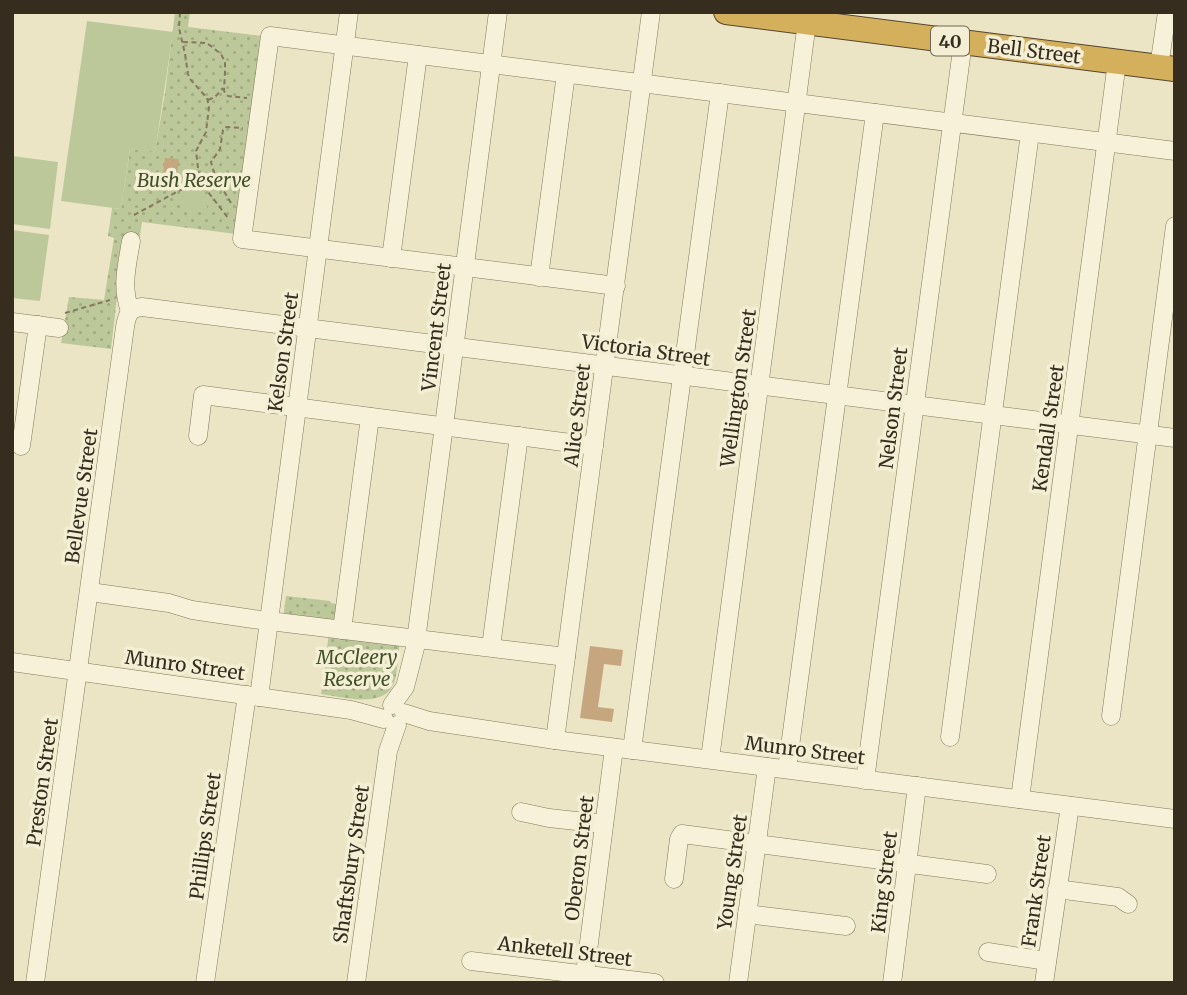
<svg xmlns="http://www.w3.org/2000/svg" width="1187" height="995" font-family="Merriweather,serif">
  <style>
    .park { fill: url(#park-dots) }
    .pitch { fill: #bcc89a }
    .building { fill: #c6a67e }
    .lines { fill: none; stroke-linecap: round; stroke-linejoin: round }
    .minor-casing { stroke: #85785d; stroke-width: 19 }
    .highway-casing { stroke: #534531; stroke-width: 26 }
    .path { stroke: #85785d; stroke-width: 2; stroke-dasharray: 5 3.5; stroke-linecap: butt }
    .minor { stroke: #f6f1d8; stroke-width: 18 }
    .highway { stroke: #d4b05d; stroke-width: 24 }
    .labels { text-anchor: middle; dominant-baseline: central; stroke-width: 7; stroke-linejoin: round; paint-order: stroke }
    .shield { fill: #f3eed4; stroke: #6f6755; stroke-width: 2 }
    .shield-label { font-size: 18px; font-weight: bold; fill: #362d1f }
    .street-label { font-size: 19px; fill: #362d1f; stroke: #f3eed4 }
    .park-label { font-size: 19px; font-style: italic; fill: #415128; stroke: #f3eed4 }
  </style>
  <defs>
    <pattern id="park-dots" width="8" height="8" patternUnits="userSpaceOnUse" patternTransform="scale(1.75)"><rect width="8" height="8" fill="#bcc89a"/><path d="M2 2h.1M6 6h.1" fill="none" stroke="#a2ac84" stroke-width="1.8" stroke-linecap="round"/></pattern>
  </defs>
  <rect width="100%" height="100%" fill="#ebe5c5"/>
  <g class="park">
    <path d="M175,12H190L188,27L263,36L236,234L142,222L132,293H125L117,297L111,349L61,343L69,297L104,300L114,238L108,236L112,208L121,209L130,149L155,151L165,93Z"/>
    <path d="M286,596L330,601L331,603L342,605L340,624L283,619Z"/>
    <path d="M329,633L400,642C398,654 398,668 395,680C388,710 342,697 321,694Z"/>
  </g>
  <g class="pitch">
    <path d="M87,21L173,32L155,152L130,149L121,209L61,201Z"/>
    <path d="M12,156L58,162L50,229L12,224Z"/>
    <path d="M202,190L206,196L207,208L181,210L180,194L185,191Z"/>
    <path d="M12,230L49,235L40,301L12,298Z"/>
  </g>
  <g class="building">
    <path d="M165,158L179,159L176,183L162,181Z"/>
    <path d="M590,646L623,650L621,666L604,664L598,707L614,709L612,722L580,718Z"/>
  </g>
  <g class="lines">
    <g class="minor-casing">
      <g id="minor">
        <path d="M1159,67L1167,12"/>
        <path d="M391,258L418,55"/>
        <path d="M539,277L566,74"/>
        <path d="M616,286L242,239L270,36L1175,151"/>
        <path d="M130,311C121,286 127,266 131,241"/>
        <path d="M12,322L59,328"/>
        <path d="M198,436L203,395L594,446"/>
        <path d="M21,446L38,325"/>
        <path d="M90,592L169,603L192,610L253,619L566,657"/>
        <path d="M342,630L370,417"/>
        <path d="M491,647L519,436"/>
        <path d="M12,662L351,710L384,719"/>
        <path d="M259,697L349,12"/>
        <path d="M392,705L405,687L415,648L498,12"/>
        <path d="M404,713L429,721L555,740L1175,819"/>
        <path d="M1111,716L1175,226"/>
        <path d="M950,737L1030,133"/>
        <path d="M555,740L651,12"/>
        <path d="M632,750L720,93"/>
        <path d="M710,759L807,22"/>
        <path d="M787,769L875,113"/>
        <path d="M865,780L963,42"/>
        <path d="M1020,799L1117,62"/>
        <path d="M521,812L549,818L604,824"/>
        <path d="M674,879L679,839L682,834L987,874"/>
        <path d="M1057,889L1118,897L1128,904"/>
        <path d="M747,914L846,926"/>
        <path d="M988,952L1047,961"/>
        <path d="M471,961L655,983"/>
        <path d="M585,974L614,748"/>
        <path d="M35,983L125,327C127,315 129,308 142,307L1175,438"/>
        <path d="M205,983L247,695"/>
        <path d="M356,983L388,751L397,725"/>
        <path d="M738,983L767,767"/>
        <path d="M892,983L917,786"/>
        <path d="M1044,983L1070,806"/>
      </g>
    </g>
    <g class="highway-casing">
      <path id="highway" d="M726,12L1175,69"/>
    </g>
    <g class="path">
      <path d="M183,42L207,43L221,54L225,62V72L224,91L228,96L247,98"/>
      <path d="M208,100L215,97L223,88"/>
      <path d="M200,178L208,192L229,219"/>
      <path d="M231,203L215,176L211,162L220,149L223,130L225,127L243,128"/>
      <path d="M134,215L197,181L199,177L196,151L206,132L209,107L207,98L190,79L188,74L185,54L179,28L180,12"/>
      <path d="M65,313L110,300"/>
    </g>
    <use href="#minor" class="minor"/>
    <use href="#highway" class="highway"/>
  </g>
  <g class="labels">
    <rect class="shield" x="931" y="26.5" width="38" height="29" rx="5"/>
    <g class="shield-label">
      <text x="950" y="41">40</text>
    </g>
    <g class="street-label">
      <text transform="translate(1034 51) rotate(7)">Bell Street</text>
      <text transform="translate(436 327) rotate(-83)">Vincent Street</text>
      <text transform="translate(646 350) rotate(8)">Victoria Street</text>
      <text transform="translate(283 352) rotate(-82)">Kelson Street</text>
      <text transform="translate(738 388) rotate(-82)">Wellington Street</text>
      <text transform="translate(893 408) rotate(-83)">Nelson Street</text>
      <text transform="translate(577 415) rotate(-83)">Alice Street</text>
      <text transform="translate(1048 428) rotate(-82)">Kendall Street</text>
      <text transform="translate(81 496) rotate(-82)">Bellevue Street</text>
      <text transform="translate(185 665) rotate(8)">Munro Street</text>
      <text transform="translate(805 750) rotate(7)">Munro Street</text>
      <text transform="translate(42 782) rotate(-82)">Preston Street</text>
      <text transform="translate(205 836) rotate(-82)">Phillips Street</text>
      <text transform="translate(579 858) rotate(-83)">Oberon Street</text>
      <text transform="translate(351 864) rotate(-82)">Shaftsbury Street</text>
      <text transform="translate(732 872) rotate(-82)">Young Street</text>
      <text transform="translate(884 882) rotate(-83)">King Street</text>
      <text transform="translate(1036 891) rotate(-82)">Frank Street</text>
      <text transform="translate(565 951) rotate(7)">Anketell Street</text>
    </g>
    <g class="park-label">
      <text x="194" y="180">Bush Reserve</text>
      <text x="357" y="657">McCleery<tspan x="357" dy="22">Reserve</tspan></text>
    </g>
  </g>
  <rect width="1187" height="995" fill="none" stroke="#362d1f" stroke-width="28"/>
</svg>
